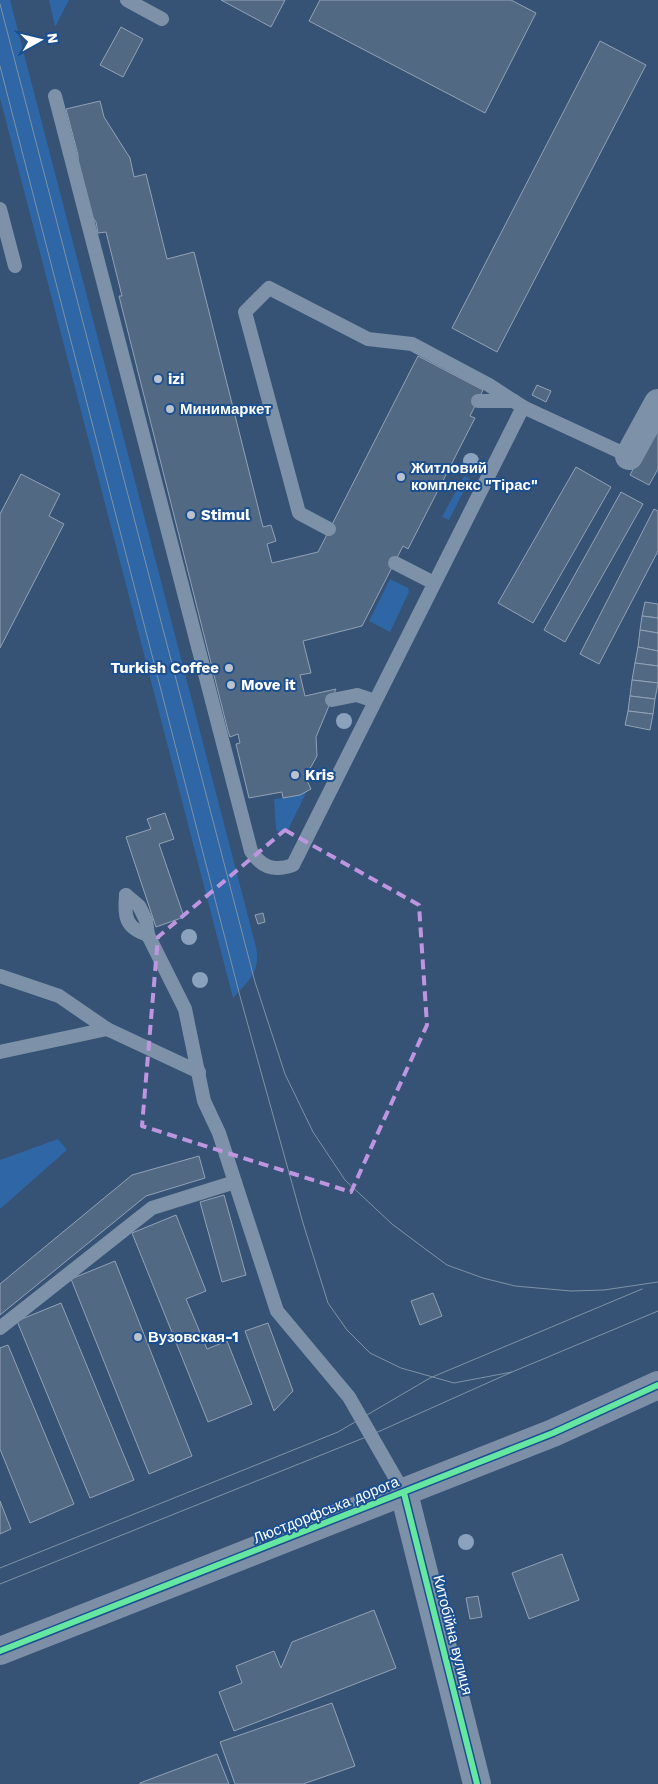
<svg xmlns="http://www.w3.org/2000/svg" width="658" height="1784" font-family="'Work Sans',sans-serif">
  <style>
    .green { fill: #2f66a5 }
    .building { fill: #526984; stroke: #92a2b6 }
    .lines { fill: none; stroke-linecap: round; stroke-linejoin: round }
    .service { stroke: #7d92a8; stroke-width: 14 }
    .minor { stroke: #7d92a8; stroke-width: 28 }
    .primary { stroke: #7d8ea7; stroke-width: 28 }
    .tram { stroke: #7e92a7; stroke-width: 1 }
    .cycleway-casing { stroke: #1b4f8f; stroke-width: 9 }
    .cycleway { stroke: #66e7a1; stroke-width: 6 }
    .tree { fill: #8aa2be }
    .marked { fill: none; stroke: #bd96df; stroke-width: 4; stroke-dasharray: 10 6; stroke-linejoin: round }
    .poi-dot { fill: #b9c2ce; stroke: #1b4f8f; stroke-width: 2 }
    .labels { text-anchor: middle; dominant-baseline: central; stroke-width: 4; stroke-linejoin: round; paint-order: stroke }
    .poi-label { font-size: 15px; font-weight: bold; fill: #fff; stroke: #1b4f8f; text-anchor: start }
    .street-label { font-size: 15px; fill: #fff; stroke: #1b4f8f }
  </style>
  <rect width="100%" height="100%" fill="#365274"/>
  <g class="green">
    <path d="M0,0H10L256,947C261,972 249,980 233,998L0,98Z"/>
    <path d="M49,0H69L55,27Z"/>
    <path d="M464,476L470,479L449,520L442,517Z"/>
    <path d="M390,579L408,588L409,592L390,632L369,621Z"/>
    <path d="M307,791L288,830L279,832L276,829L274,799L291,797Z"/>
    <path d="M58,1139L67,1150L0,1209V1160Z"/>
  </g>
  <g class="building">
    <path d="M221,0H285L271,27Z"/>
    <path d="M320,0H511L536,13L485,113L309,21Z"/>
    <path d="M121,27L143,39L123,77L100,65Z"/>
    <path d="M600,41L646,65L497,352L452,328Z"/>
    <path d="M100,101L104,117L130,158L134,177L146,174L167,259L194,252L263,527L271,525L276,541L267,544L272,563L318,552L418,356L483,390L470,416L475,418L408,549L403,546L362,626L303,641L311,673L300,675L305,696L336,689L316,737L317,756L311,767L304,774L311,789L300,795L283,798L282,792L249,798L236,744L240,743L238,734L230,737L228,731L119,296H122L106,232L98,233L96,222L89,212L78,170V155L66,109Z"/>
    <path d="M537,385L551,391L546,402L532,395Z"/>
    <path d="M658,422V469L649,485L630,475Z"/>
    <path d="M576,467L611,487L533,623L498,603Z"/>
    <path d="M21,474L60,494L49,516L64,524L0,648V514Z"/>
    <path d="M621,492L643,504L565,642L544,630Z"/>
    <path d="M654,509L658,511V551L599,664L580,654Z"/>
    <path d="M645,602L658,604V618L642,616Z"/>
    <path d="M642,616L658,618V633L640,630Z"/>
    <path d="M640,630L658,633V651L638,647Z"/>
    <path d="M638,647L658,651V666L635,663Z"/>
    <path d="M635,663L658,666V683L632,680Z"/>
    <path d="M632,680L658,683L655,699L630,696Z"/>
    <path d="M630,696L655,699L653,714L628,711Z"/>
    <path d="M628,711L653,714L650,730L625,725Z"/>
    <path d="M165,813L174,839L159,844L184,917L156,927L126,837L151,829L147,819Z"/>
    <path d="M263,913L265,922L258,924L255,915Z"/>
    <path d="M199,1156L205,1178L146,1196L0,1315V1284L132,1175Z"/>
    <path d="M224,1195L246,1275L222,1282L200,1202Z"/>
    <path d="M176,1215L206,1291L186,1299L207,1349L227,1341L252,1404L208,1422L132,1233Z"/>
    <path d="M115,1261L192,1456L149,1474L71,1279Z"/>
    <path d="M433,1293L442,1316L420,1325L411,1301Z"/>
    <path d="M61,1303L134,1480L90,1498L17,1321Z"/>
    <path d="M268,1323L293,1391L274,1411L245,1331Z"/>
    <path d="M8,1345L74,1504L30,1523L0,1449V1348Z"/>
    <path d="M0,1501L11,1529L0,1534Z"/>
    <path d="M562,1554L579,1600L529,1619L512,1573Z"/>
    <path d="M478,1596L482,1617L470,1619L466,1598Z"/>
    <path d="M374,1610L396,1668L234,1731L219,1692L242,1683L236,1666L274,1651L281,1668L292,1642Z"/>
    <path d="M332,1703L355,1766L303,1784H235L220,1742Z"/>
    <path d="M217,1754L229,1784H140V1783Z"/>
  </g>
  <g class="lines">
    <g class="service">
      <path d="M127,0L162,19"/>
      <path d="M55,96L251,851C261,867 274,872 293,865L523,407L629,456"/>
      <path d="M0,209L15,266"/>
      <path d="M478,401H514"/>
      <path d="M329,529L299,513L245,312L269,288L368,339L412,344L489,385L523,407"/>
      <path d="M395,563L434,583"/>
      <path d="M332,700L357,695L375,701"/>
      <path d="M126,895L139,906L146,920L148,935L185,1009L204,1101L219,1133L277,1311L349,1397L404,1493"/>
      <path d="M126,895C124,916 125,928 148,935"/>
      <path d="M0,976L59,996L107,1029L199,1072"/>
      <path d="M0,1052L107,1029"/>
      <path d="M0,1328L152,1208L235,1182"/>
    </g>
    <g class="minor">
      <path d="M629,456L658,403"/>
      <path d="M404,1493L477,1784"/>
    </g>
    <path class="primary" d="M0,1651L553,1433L658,1385"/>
    <g class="tram">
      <path d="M0,4L255,982L285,1074L313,1132L345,1180L392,1224L424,1248L447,1265L483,1278L515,1286L571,1291L604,1290L658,1282"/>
      <path d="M0,66L241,1000L303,1223L328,1303L347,1330L370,1353L401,1368L454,1383L512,1372"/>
      <path d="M0,1568L338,1432L430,1378L642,1289"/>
      <path d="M0,1584L371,1435L512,1372L658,1311"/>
    </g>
    <g class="cycleway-casing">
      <g id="cycleway">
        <path d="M404,1493L477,1784"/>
        <path d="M0,1651L553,1433L658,1385"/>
      </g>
    </g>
    <use href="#cycleway" class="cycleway"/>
  </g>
  <g class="tree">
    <circle cx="471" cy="461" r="8"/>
    <circle cx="344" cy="721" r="8"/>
    <circle cx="189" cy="937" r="8"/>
    <circle cx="200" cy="980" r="8"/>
    <circle cx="466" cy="1542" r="8"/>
  </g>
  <path class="marked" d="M285,830L419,905L427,1025L351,1192L142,1126L158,937Z"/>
  <g class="poi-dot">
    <circle cx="158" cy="379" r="5"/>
    <circle cx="170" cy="409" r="5"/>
    <circle cx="401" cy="477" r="5"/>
    <circle cx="191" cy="515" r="5"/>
    <circle cx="229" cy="668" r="5"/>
    <circle cx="231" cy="685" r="5"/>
    <circle cx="295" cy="775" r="5"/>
    <circle cx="138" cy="1337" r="5"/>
  </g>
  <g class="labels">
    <g class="poi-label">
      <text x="168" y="379">izi</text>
      <text x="180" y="409">Минимаркет</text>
      <text x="411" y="468">Житловий<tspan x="411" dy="17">комплекс "Тірас"</tspan></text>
      <text x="201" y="515">Stimul</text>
      <text x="219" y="668" text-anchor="end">Turkish Coffee</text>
      <text x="241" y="685">Move it</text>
      <text x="305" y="775">Kris</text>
      <text x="148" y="1337">Вузовская-1</text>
    </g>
    <g class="street-label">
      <text transform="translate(326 1510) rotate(-22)">Люстдорфська дорога</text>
      <text transform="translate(453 1635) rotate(76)">Китобійна вулиця</text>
    </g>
  </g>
  <g transform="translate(40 40) rotate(82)" stroke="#1b4f8f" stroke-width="4" paint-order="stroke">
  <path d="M0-4L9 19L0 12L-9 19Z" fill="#ffffff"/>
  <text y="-8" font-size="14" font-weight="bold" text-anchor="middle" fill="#ffffff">N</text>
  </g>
</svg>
